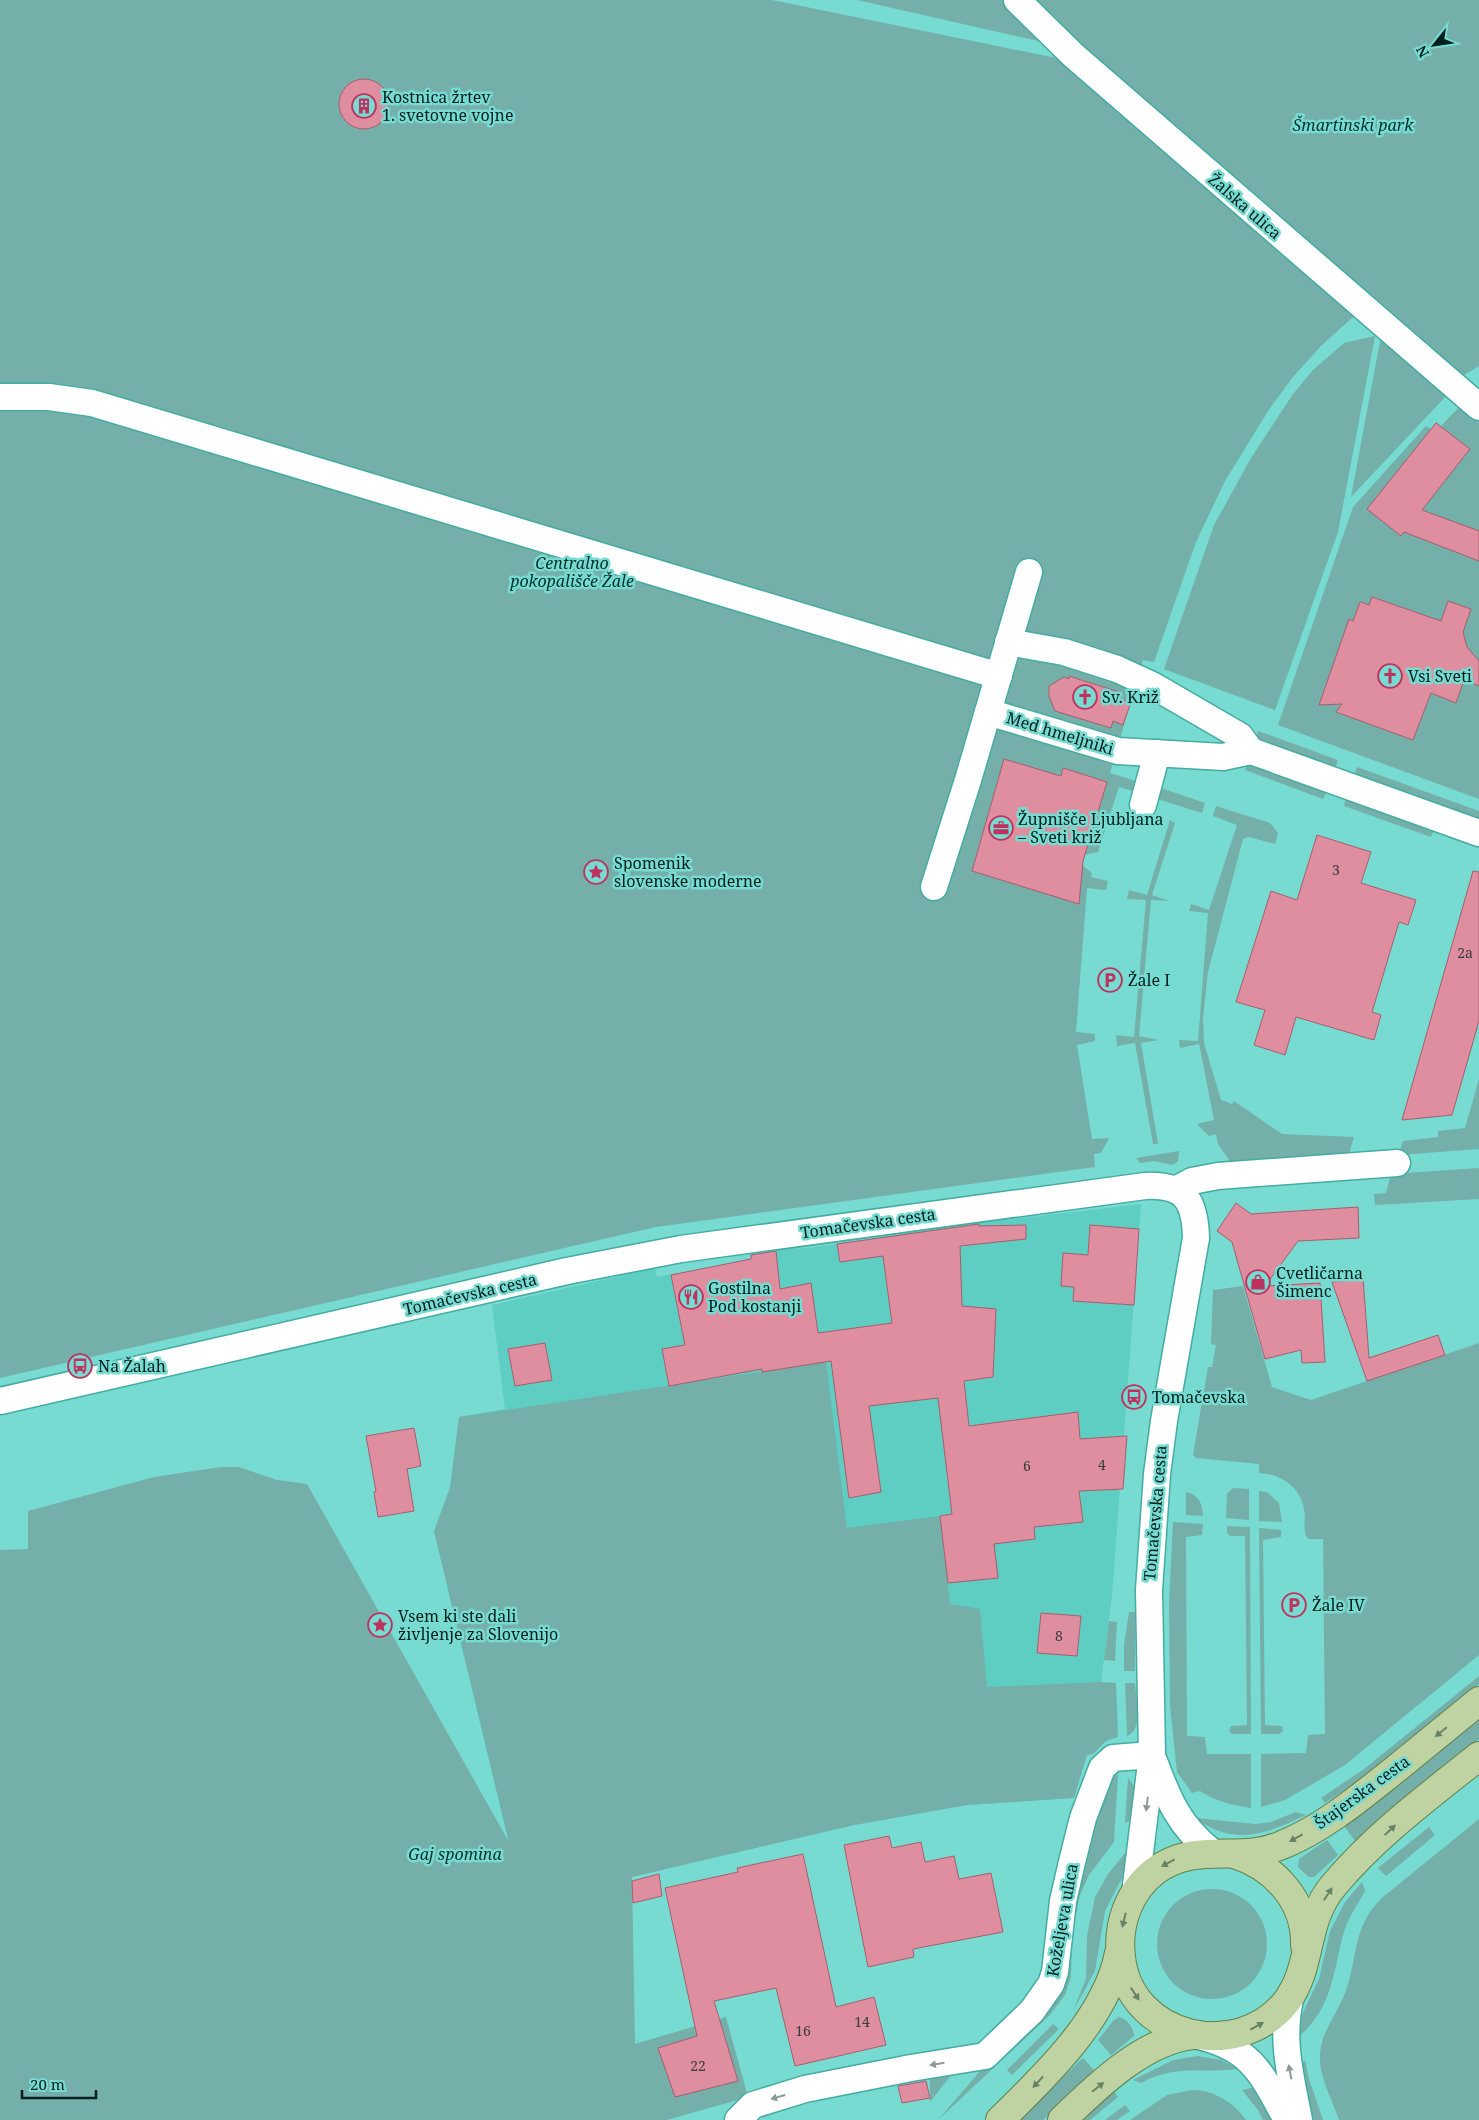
<svg xmlns="http://www.w3.org/2000/svg" width="1479" height="2120" font-family="'Noto Serif',serif">
  <style>
    .built { fill: #5ecec3 }
    .green { fill: #75afa9 }
    .building { fill: #de8e9e; stroke: #a75e6e }
    .lines { fill: none; stroke-linecap: round; stroke-linejoin: round }
    .minor-casing { stroke: #44aca2; stroke-width: 29 }
    .major-casing { stroke: #60814a; stroke-width: 30 }
    .minor { stroke: #fff; stroke-width: 26 }
    .major { stroke: #bed3a1; stroke-width: 28 }
    .oneway { fill: #688266 }
    .oneway2 { fill: #8c9b99 }
    .labels { text-anchor: middle; dominant-baseline: central; stroke-width: 5; stroke-linejoin: round; paint-order: stroke }
    .number-label { font-size: 14px; fill: #383c3d }
    .poi-label { font-size: 16px; fill: #00201d; stroke: #77dbd1; text-anchor: start }
    .park-label { font-size: 16px; font-style: italic; fill: #00312d; stroke: #77dbd1 }
    .street-label { font-size: 16px; fill: #00201d; stroke: #77dbd1 }
  </style>
  <rect width="100%" height="100%" fill="#77dbd1"/>
  <path class="built" d="M1141,1204L1112,1596L1101,1682L1074,1798L967,1805L854,1825L632,1876L509,1844L434,1531L450,1488L459,1417L505,1409L492,1305L655,1268L657,1277L727,1264L751,1259V1252L807,1248L955,1226Z"/>
  <g class="green">
    <path d="M0,0H772L1071,61L1354,306L1353,317L1320,347L1293,377L1270,408L1225,481L1196,542L1154,662L1143,660L1110,773L1139,782L1136,792L1119,787L1098,852L1085,855L1082,865L1092,873L1091,877L1108,881L1106,890L1087,888L1076,1032L1095,1034V1041L1077,1045L1092,1139L1109,1138L1101,1153L1094,1154L1095,1167L656,1227L0,1378Z"/>
    <path d="M857,0H1009L1056,45Z"/>
    <path d="M1025,0H1479V366L1464,375H1456Z"/>
    <path d="M1375,336L1338,532L1275,710L1164,669L1214,525L1251,458L1293,394L1313,370L1344,343Z"/>
    <path d="M1381,336L1449,393L1351,497Z"/>
    <path d="M1462,404L1479,419V799L1278,725L1353,507L1426,426L1431,429L1436,422L1441,426Z"/>
    <path d="M1258,731L1338,760L1335,769L1255,740Z"/>
    <path d="M1248,762L1327,790L1323,799L1245,770Z"/>
    <path d="M1357,767L1479,811V821L1354,776Z"/>
    <path d="M1161,788L1205,803L1202,813L1157,799Z"/>
    <path d="M1346,797L1434,829L1431,837L1344,806Z"/>
    <path d="M1216,806L1270,823L1278,833L1275,844L1249,837L1243,839L1208,972L1203,1018L1204,1043L1221,1100L1232,1104L1234,1101L1282,1134L1354,1137L1348,1158L1233,1166L1218,1144L1216,1134L1209,1136L1197,1124L1214,1120L1201,1053L1199,1044L1180,1048L1179,1040L1198,1041L1208,913L1189,911L1191,904L1209,910L1237,825L1213,816Z"/>
    <path d="M1170,820L1175,823L1152,895L1170,901L1151,900L1139,1036L1159,1040L1141,1043L1158,1144H1153L1135,1043L1117,1046L1116,1035L1134,1037L1146,900L1127,899L1129,890L1147,895Z"/>
    <path d="M1479,1079V1149L1398,1155L1403,1141L1438,1137V1131L1465,1128Z"/>
    <path d="M1179,1151L1178,1161L1173,1165L1154,1161L1140,1163L1136,1158Z"/>
    <path d="M1479,1168V1199L1375,1205L1374,1194L1386,1193L1391,1174Z"/>
    <path d="M1243,1286L1272,1387L1311,1400L1479,1343V1655L1345,1765L1285,1800L1261,1807V1754L1306,1753L1308,1735L1325,1734L1323,1539H1309L1306,1536C1303,1528 1306,1518 1304,1509C1300,1486 1280,1474 1259,1473V1464L1196,1458L1193,1455L1208,1367H1212L1216,1345L1211,1344L1213,1290Z"/>
    <path d="M826,1362L847,1528L940,1516L950,1604L980,1609L987,1687L1101,1682L1116,1683L1118,1737L1106,1741L1093,1754L1087,1755L1074,1798L967,1805L854,1825L632,1877L635,2044L726,2017L748,2097L667,2120H0V1550L28,1549V1511L154,1477L221,1467H239L277,1480L307,1484L509,1842L434,1531L450,1488L459,1417Z"/>
    <path d="M1233,1488L1249,1489V1520L1226,1518L1227,1494Z"/>
    <path d="M1259,1491L1267,1492L1279,1503L1282,1522L1259,1521Z"/>
    <path d="M1186,1492C1199,1495 1202,1503 1203,1516L1186,1515Z"/>
    <path d="M1173,1522L1203,1524L1202,1535L1186,1537L1187,1736L1205,1737L1207,1754H1251V1808C1232,1805 1217,1802 1200,1791L1192,1793L1177,1772L1170,1706L1169,1603Z"/>
    <path d="M1227,1526L1250,1527L1251,1734H1232L1229,1731L1231,1726L1247,1725L1245,1536H1231L1227,1533Z"/>
    <path d="M1259,1528L1281,1530V1537L1263,1540L1265,1725L1282,1726L1283,1731L1279,1734H1261Z"/>
    <path d="M1129,1612H1135V1671H1124V1644Z"/>
    <path d="M1109,1621L1117,1622L1115,1661L1104,1660Z"/>
    <path d="M1479,1676V1684L1369,1774L1325,1803L1321,1798L1364,1769Z"/>
    <path d="M1125,1683H1135C1136,1698 1144,1730 1127,1736Z"/>
    <path d="M1479,1717V1739L1355,1841L1344,1826Z"/>
    <path d="M1118,1774L1114,1842L1089,1875L1080,1895L1072,1935L1071,1977L1065,1995L1049,2016L938,2120L987,2063L1044,2008L1089,1828L1113,1776Z"/>
    <path d="M1128,1778L1137,1790V1816L1125,1823Z"/>
    <path d="M1296,1812L1306,1815C1266,1834 1234,1847 1195,1818L1256,1824L1271,1822Z"/>
    <path d="M1479,1819V2120H1339C1333,2101 1318,2075 1320,2054C1321,2034 1335,2016 1343,1998C1359,1962 1350,1927 1383,1897Z"/>
    <path d="M1429,1827L1435,1835L1386,1876L1378,1868Z"/>
    <path d="M1327,1840L1338,1855L1314,1877H1309L1298,1867L1299,1859Z"/>
    <path d="M1131,1846L1125,1872L1105,1911L1095,1971L1073,2011L1086,1979L1087,1936L1095,1897L1108,1874Z"/>
    <path d="M1362,1882L1365,1891C1357,1906 1347,1919 1343,1935C1332,1978 1332,2010 1294,2041L1299,2021L1319,1979L1330,1931L1345,1902Z"/>
    <circle cx="1212" cy="1944" r="55"/>
    <path d="M1119,2017C1127,2019 1134,2028 1134,2036L1111,2055L1098,2040L1114,2020Z"/>
    <path d="M1053,2024L1059,2029L1012,2075L1007,2070Z"/>
    <path d="M1198,2056L1221,2060L1238,2069C1201,2074 1176,2064 1141,2083L1133,2080L1173,2060Z"/>
    <path d="M1083,2058L1094,2070L1043,2120H1018Z"/>
    <path d="M1305,2060L1309,2079L1323,2120H1314L1301,2082V2064Z"/>
    <path d="M930,2074H952L930,2102Z"/>
    <path d="M1256,2087L1273,2120H1263L1258,2110L1242,2090Z"/>
    <path d="M1192,2090C1214,2090 1233,2102 1246,2120H1130L1167,2095Z"/>
    <path d="M1114,2092L1118,2097L1090,2120H1080Z"/>
    <path d="M1125,2105L1130,2111L1117,2120H1105Z"/>
  </g>
  <g class="building">
    <circle cx="364" cy="104" r="25"/>
    <path d="M1436,423L1470,449L1422,510L1479,531V561L1404,532L1401,536L1367,509Z"/>
    <path d="M1372,597L1441,621L1448,601L1471,609L1463,632L1467,647L1479,661V686L1464,680L1456,703L1431,693L1413,740L1336,712L1342,704L1319,705L1349,619L1353,621L1360,602L1369,605Z"/>
    <path d="M1069,676L1122,693L1120,699L1131,702L1123,725L1113,721L1111,728L1055,711L1049,696V686L1064,677L1069,679Z"/>
    <path d="M1004,759L1061,776L1063,768L1107,782L1083,861L1079,904L972,871Z"/>
    <path d="M1317,835L1371,852L1361,883L1416,900L1408,925L1399,922L1372,1012L1381,1015L1374,1040L1296,1017L1285,1055L1254,1045L1265,1010L1236,1002L1271,891L1297,900Z"/>
    <path d="M1473,871L1479,872V1021L1452,1115L1402,1120Z"/>
    <path d="M1236,1203L1251,1214L1358,1207L1359,1238L1298,1241L1265,1286L1320,1283L1325,1362L1302,1363L1301,1350L1265,1359L1232,1242L1217,1231Z"/>
    <path d="M979,1224V1226L1026,1225V1239L960,1246L962,1306L996,1309L993,1377L964,1381L969,1426L1078,1412L1080,1439L1127,1436L1123,1489L1079,1491L1083,1522L1034,1527L1035,1539L994,1544L998,1578L948,1583L940,1516L952,1514L938,1398L869,1406L881,1492L849,1498L831,1361L762,1372V1369L669,1386L662,1349L685,1345L671,1275L751,1259V1255L776,1251L780,1289L811,1283L818,1333L892,1323L883,1256L840,1262L837,1244Z"/>
    <path d="M1090,1225L1139,1229L1134,1305L1073,1301L1074,1287L1061,1286L1063,1253L1088,1255Z"/>
    <path d="M1363,1278L1369,1358L1438,1335L1445,1355L1367,1381L1332,1282Z"/>
    <path d="M545,1343L552,1380L515,1386L508,1349Z"/>
    <path d="M414,1428L421,1466L407,1469L414,1511L378,1517L374,1492L376,1491L366,1436Z"/>
    <path d="M1041,1613L1081,1616L1077,1656L1037,1653Z"/>
    <path d="M889,1836L892,1848L921,1842L925,1862L954,1856L959,1879L991,1873L1003,1932L913,1949L914,1957L868,1967L844,1845Z"/>
    <path d="M803,1854L836,2007L874,1997L886,2045L795,2066L776,1988L714,2001L738,2081L675,2097L658,2048L697,2036L665,1888L738,1872L737,1868Z"/>
    <path d="M659,1874L662,1896L633,1903L632,1881Z"/>
    <path d="M926,2081L930,2098L902,2103L898,2086Z"/>
  </g>
  <g class="lines">
    <g class="minor-casing">
      <g id="minor">
        <path d="M1017,0L1073,55L1479,407"/>
        <path d="M0,397H49L92,403L999,676"/>
        <path d="M1008,642L1064,652L1117,669L1152,685L1240,736L1251,751"/>
        <path d="M988,712L1118,751L1223,757L1251,751L1479,833"/>
        <path d="M1143,805L1157,753"/>
        <path d="M934,887L968,780L1029,572"/>
        <path d="M1177,1189L1192,1181L1218,1176L1397,1163"/>
        <path d="M0,1401L567,1271L681,1249L1145,1186C1185,1184 1195,1200 1196,1238L1164,1421L1157,1474L1149,1590L1152,1755L1135,1893"/>
        <path d="M1154,1761C1168,1799 1179,1826 1212,1852"/>
        <path d="M1292,1992C1279,2036 1291,2077 1299,2120"/>
        <path d="M1202,2037C1254,2050 1263,2077 1287,2120"/>
        <path d="M738,2120L753,2105L805,2089L911,2068L985,2056L1032,2011L1051,1984L1055,1972L1063,1901L1072,1862L1083,1818L1102,1768L1113,1758L1152,1755"/>
      </g>
    </g>
    <g class="major-casing">
      <g id="major">
        <path d="M1479,1701C1450,1725 1421,1748 1392,1772C1358,1799 1322,1829 1282,1845C1238,1864 1197,1840 1155,1871C1129,1891 1117,1924 1121,1957C1129,2038 1238,2064 1287,2001C1313,1966 1303,1921 1334,1885C1376,1835 1429,1796 1479,1756"/>
        <path d="M1234,1854C1275,1867 1306,1901 1305,1945"/>
        <path d="M1000,2120C1046,2075 1107,2017 1119,1953"/>
        <path d="M1062,2120C1096,2087 1144,2040 1193,2035"/>
      </g>
    </g>
    <use href="#minor" class="minor"/>
    <use href="#major" class="major"/>
  </g>
  <defs><path id="oneway-solid" d="M-6-.8H1V-3.2L6.5 0L1 3.2V.8H-6Z" transform="scale(1.25)"/></defs>
  <g class="oneway">
    <use href="#oneway-solid" transform="translate(1441 1732) rotate(141)"/>
    <use href="#oneway-solid" transform="translate(1390 1830) rotate(-43)"/>
    <use href="#oneway-solid" transform="translate(1296 1838) rotate(151)"/>
    <use href="#oneway-solid" transform="translate(1168 1863) rotate(152)"/>
    <use href="#oneway-solid" transform="translate(1328 1894) rotate(-56)"/>
    <use href="#oneway-solid" transform="translate(1124 1920) rotate(104)"/>
    <use href="#oneway-solid" transform="translate(1135 1994) rotate(57)"/>
    <use href="#oneway-solid" transform="translate(1257 2026) rotate(-29)"/>
    <use href="#oneway-solid" transform="translate(1038 2082) rotate(133)"/>
    <use href="#oneway-solid" transform="translate(1098 2087) rotate(-39)"/>
  </g>
  <g class="oneway2">
    <use href="#oneway-solid" transform="translate(1147 1804) rotate(97)"/>
    <use href="#oneway-solid" transform="translate(937 2064) rotate(171)"/>
    <use href="#oneway-solid" transform="translate(1290 2072) rotate(-101)"/>
    <use href="#oneway-solid" transform="translate(778 2097) rotate(164)"/>
  </g>
  <defs>
    <g id="building-ring" transform="scale(1.25)"><circle r="9.5" fill="#77dbd1" stroke="#bf315e" stroke-width="1.5"/><path d="M-4-6H4V6H1V3H-1V6H-4ZM-2.5-4.3h1.7v1.8h-1.7ZM.8-4.3h1.7v1.8H.8ZM-2.5-1h1.7V.8h-1.7ZM.8-1h1.7V.8H.8Z" fill="#bf315e"/></g>
    <g id="church-ring" transform="scale(1.25)"><circle r="9.5" fill="#77dbd1" stroke="#bf315e" stroke-width="1.5"/><path d="M-1.2-6h2.4v3.5h3.3v2.4h-3.3V6h-2.4V-.1h-3.3v-2.4h3.3Z" fill="#bf315e"/></g>
    <g id="office-ring" transform="scale(1.25)"><circle r="9.5" fill="#77dbd1" stroke="#bf315e" stroke-width="1.5"/><path d="M-6-3h4V-5.5h4V-3h4V5H-6ZM-1-4.5V-3h2v-1.5ZM-6 0V1H6V0Z" fill="#bf315e"/></g>
    <g id="sight-ring" transform="scale(1.25)"><circle r="9.5" fill="#77dbd1" stroke="#bf315e" stroke-width="1.5"/><path d="M0-6L1.8-2.2L6-1.7L2.9 1.2L3.7 5.4L0 3.3L-3.7 5.4L-2.9 1.2L-6-1.7L-1.8-2.2Z" fill="#bf315e"/></g>
    <g id="parking-ring" transform="scale(1.25)"><circle r="9.5" fill="#77dbd1" stroke="#bf315e" stroke-width="1.5"/><path d="M-3.5-5.5H1a3.5 3.5 0 0 1 0 7H-1V5.5H-3.5ZM-1-3.4V-.6H.8a1.4 1.4 0 0 0 0-2.8Z" fill="#bf315e"/></g>
    <g id="shop-ring" transform="scale(1.25)"><circle r="9.5" fill="#77dbd1" stroke="#bf315e" stroke-width="1.5"/><path d="M-5-2.5h2.3a2.7 3.5 0 0 1 5.4 0H5L5.5 6h-11ZM-1.5-2.5h3a1.5 2.3 0 0 0-3 0Z" fill="#bf315e"/></g>
    <g id="restaurant-ring" transform="scale(1.25)"><circle r="9.5" fill="#77dbd1" stroke="#bf315e" stroke-width="1.5"/><path d="M-5-6h1v4h1v-4h1v4h1v-4h1v5L-1.5 .5V6h-2V.5L-5-1ZM5-6V6H3V1.5H1.5Q1.5-4 5-6Z" fill="#bf315e"/></g>
    <g id="bus-ring" transform="scale(1.25)"><circle r="9.5" fill="#77dbd1" stroke="#bf315e" stroke-width="1.5"/><path d="M-5-6H5V4H4V6H2V4H-2V6H-4V4H-5ZM-3.5-4V0h7V-4ZM-3.5 1.2v1.5H-2V1.2ZM2 1.2v1.5H3.5V1.2Z" fill="#bf315e"/></g>
  </defs>
  <g fill-rule="evenodd">
    <use href="#building-ring" x="364" y="106"/>
    <use href="#church-ring" x="1390" y="676"/>
    <use href="#church-ring" x="1085" y="697"/>
    <use href="#office-ring" x="1001" y="828"/>
    <use href="#sight-ring" x="596" y="872"/>
    <use href="#parking-ring" x="1110" y="980"/>
    <use href="#shop-ring" x="1258" y="1282"/>
    <use href="#restaurant-ring" x="691" y="1297"/>
    <use href="#bus-ring" x="80" y="1366"/>
    <use href="#bus-ring" x="1134" y="1397"/>
    <use href="#parking-ring" x="1294" y="1605"/>
    <use href="#sight-ring" x="380" y="1625"/>
  </g>
  <g class="labels">
    <g class="number-label">
      <text x="1336" y="869">3</text>
      <text x="1465" y="952">2a</text>
      <text x="1102" y="1464">4</text>
      <text x="1027" y="1465">6</text>
      <text x="1059" y="1635">8</text>
      <text x="862" y="2021">14</text>
      <text x="803" y="2030">16</text>
      <text x="698" y="2065">22</text>
    </g>
    <g class="poi-label">
      <text x="382" y="97">Kostnica žrtev<tspan x="382" dy="18">1. svetovne vojne</tspan></text>
      <text x="1408" y="676">Vsi Sveti</text>
      <text x="1102" y="697">Sv. Križ</text>
      <text x="1018" y="819">Župnišče Ljubljana<tspan x="1018" dy="18">– Sveti križ</tspan></text>
      <text x="614" y="863">Spomenik<tspan x="614" dy="18">slovenske moderne</tspan></text>
      <text x="1128" y="980">Žale I</text>
      <text x="1276" y="1273">Cvetličarna<tspan x="1276" dy="18">Šimenc</tspan></text>
      <text x="708" y="1288">Gostilna<tspan x="708" dy="18">Pod kostanji</tspan></text>
      <text x="98" y="1366">Na Žalah</text>
      <text x="1152" y="1397">Tomačevska</text>
      <text x="1312" y="1605">Žale IV</text>
      <text x="398" y="1616">Vsem ki ste dali<tspan x="398" dy="18">življenje za Slovenijo</tspan></text>
    </g>
    <g class="park-label">
      <text x="1353" y="125">Šmartinski park</text>
      <text x="572" y="563">Centralno<tspan x="572" dy="18">pokopališče Žale</tspan></text>
      <text x="455" y="1854">Gaj spomina</text>
    </g>
    <g class="street-label">
      <text transform="translate(1245 206) rotate(41)">Žalska ulica</text>
      <text transform="translate(1060 733) rotate(17)">Med hmeljniki</text>
      <text transform="translate(868 1223) rotate(-8)">Tomačevska cesta</text>
      <text transform="translate(470 1294) rotate(-13)">Tomačevska cesta</text>
      <text transform="translate(1155 1513) rotate(-85)">Tomačevska cesta</text>
      <text transform="translate(1362 1792) rotate(-36)">Štajerska cesta</text>
      <text transform="translate(1062 1920) rotate(-80)">Koželjeva ulica</text>
    </g>
  </g>
  <g transform="translate(1434 45) rotate(240)" stroke="#77dbd1" stroke-width="4" paint-order="stroke">
  <path d="M0-4L9 19L0 12L-9 19Z" fill="#00201d"/>
  <text y="-8" font-size="14" font-weight="bold" text-anchor="middle" fill="#00201d">N</text>
  </g>
  <path d="M22 2090v8h74v-8" fill="none" stroke="#00201d" stroke-width="2.5"/>
  <text x="30" y="2090" font-size="15" fill="#00201d" stroke="#77dbd1" stroke-width="4" paint-order="stroke">20 m</text>
</svg>
